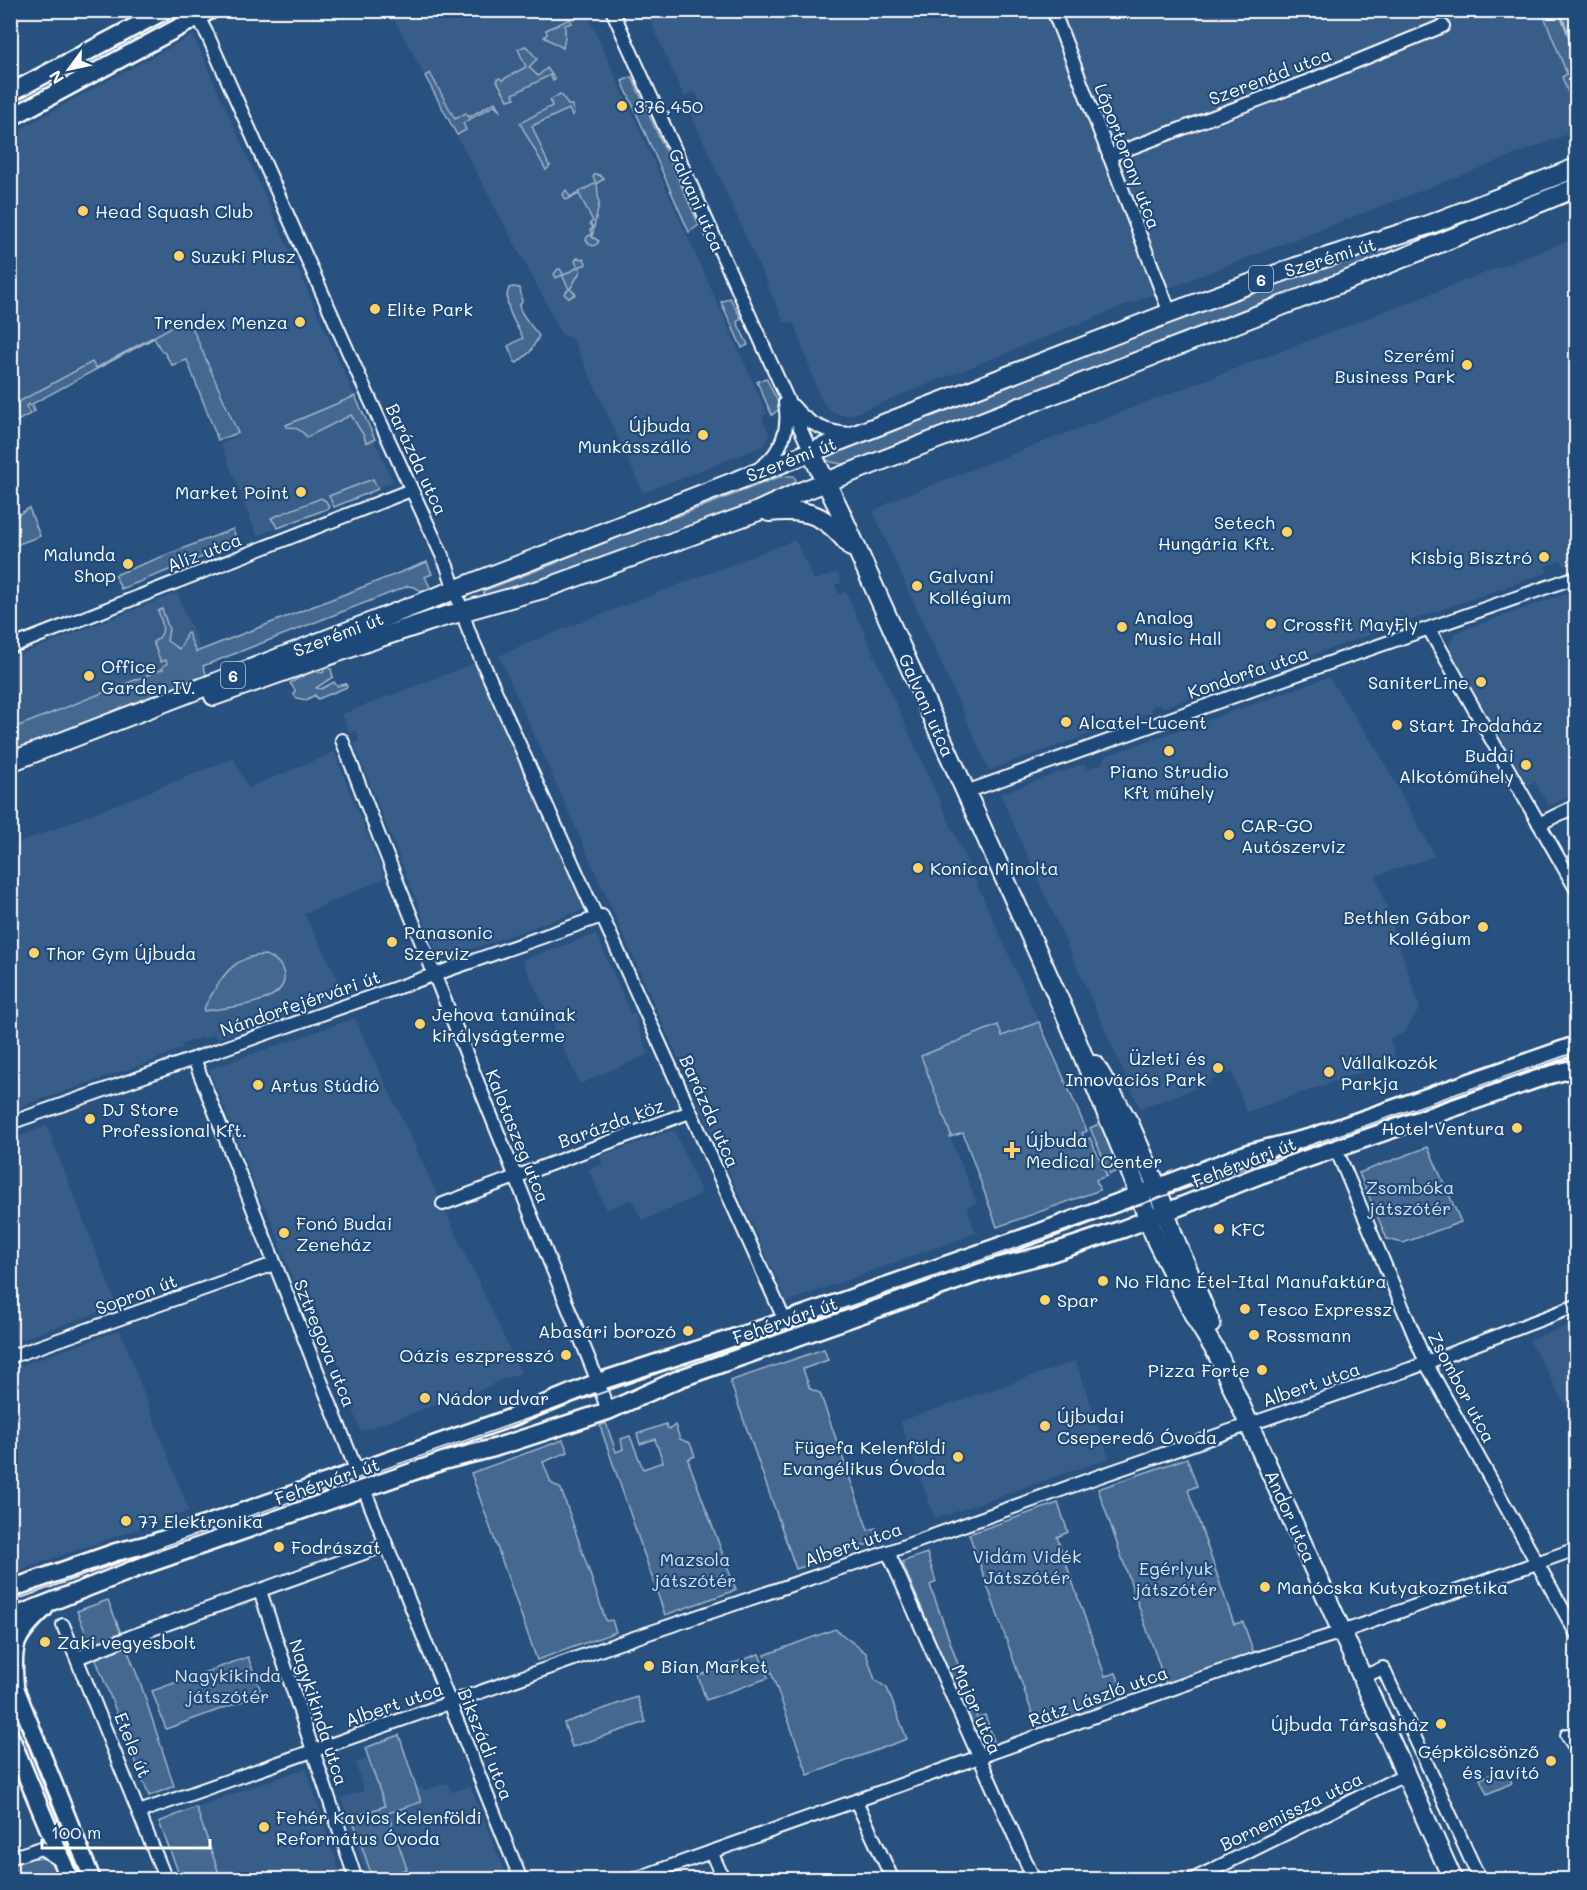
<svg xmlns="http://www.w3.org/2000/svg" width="1587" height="1890" font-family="Mali,sans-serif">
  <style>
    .built { fill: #375d88; fill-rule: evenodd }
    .green { fill: #446890; stroke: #a2b4c8; stroke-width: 1.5 }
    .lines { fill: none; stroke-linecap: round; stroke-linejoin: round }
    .stream { stroke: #aabbcd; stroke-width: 3 }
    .street-casing { stroke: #fff; stroke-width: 16 }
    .secondary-casing { stroke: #fff; stroke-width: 21 }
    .primary-casing { stroke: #fff; stroke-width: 22 }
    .street { stroke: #1f4a7a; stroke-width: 12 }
    .secondary { stroke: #1f4a7a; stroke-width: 16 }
    .primary { stroke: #1f4a7a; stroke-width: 18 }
    .tram { stroke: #fff; stroke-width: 1.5 }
    .poi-dot { fill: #ffd166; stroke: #1f4a7a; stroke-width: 2 }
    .labels { text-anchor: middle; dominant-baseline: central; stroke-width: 4.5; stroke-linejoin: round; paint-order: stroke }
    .shield { fill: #1f4a7a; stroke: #bcc9d7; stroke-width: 1.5 }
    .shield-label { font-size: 16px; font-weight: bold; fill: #fff }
    .street-label { font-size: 18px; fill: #fff; stroke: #1f4a7a }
    .poi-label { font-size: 18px; fill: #fff; stroke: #1f4a7a; text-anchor: start }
    .park-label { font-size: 18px; fill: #dae1e9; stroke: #1f4a7a }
  </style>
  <rect width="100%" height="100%" fill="#28517f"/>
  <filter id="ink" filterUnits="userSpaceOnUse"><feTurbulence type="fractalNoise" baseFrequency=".0167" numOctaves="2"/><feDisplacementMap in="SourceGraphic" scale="12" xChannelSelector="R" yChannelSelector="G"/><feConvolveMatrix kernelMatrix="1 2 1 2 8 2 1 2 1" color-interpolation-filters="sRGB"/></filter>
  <g filter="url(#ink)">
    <g class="built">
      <path d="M390,11H586L767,413L762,418L770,435L763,446L643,493L573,339L561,334L543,297Z"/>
      <path d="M646,11H1542L1567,74L1562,77L1576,113V131L1151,295L851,415H840L830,410L821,400L794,323L784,322L689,109L701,103L695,92L684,97Z"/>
      <path d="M193,35L393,482L257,536L221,444L239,435L188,318L11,414L10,135L61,106Z"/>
      <path d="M1576,238V562L1565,566L1561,561L1545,566L1548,572L1162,708L1160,704L1151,707L1152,712L989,770L873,512L891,501L973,469Z"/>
      <path d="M795,540L814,580L837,572L842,582L835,585L839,594L846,592L1039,1022L1002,1037L997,1025L950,1137L977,1203L967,1207L976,1233L787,1302L499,656L532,641Z"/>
      <path d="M1576,590V794L1549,806L1535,782L1528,785L1451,652L1450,643L1454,635L1460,631Z"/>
      <path d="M177,593L205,660L11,737V658Z"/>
      <path d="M475,663L585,909L440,960L354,744L359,740L356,730L349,732L342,714Z"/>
      <path d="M1329,677L1379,753L1435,856L1376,876L1420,1008L1404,1033L1390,1039L1397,1060L1246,1112L1232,1072L1210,1080L1211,1083L1140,1108L1000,794L1080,765H1085L1087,769L1101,764L1104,761L1105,756Z"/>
      <path d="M334,752L385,878L304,914L346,994L217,1039L215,1034L203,1039L202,1037L182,1044L183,1048L158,1058V1059L11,1110V846L234,758L248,788ZM224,975L274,995L256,1002L205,1011V1006Z"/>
      <path d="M596,934L631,1014L634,1012L638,1020L636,1022L649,1054L580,1084L522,960Z"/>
      <path d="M355,1018L521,1373L493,1383V1385L460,1397L461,1399L445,1404L444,1402L361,1431L353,1410L356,1409L310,1293L300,1297L279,1244L280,1243L266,1207L264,1208L209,1069Z"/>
      <path d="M47,1126L117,1306L11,1343V1139Z"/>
      <path d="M674,1130L702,1194L642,1221L632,1199L606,1210L589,1169L602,1164L600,1156Z"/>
      <path d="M1576,1323V1423L1529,1340Z"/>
      <path d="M120,1330L189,1511L11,1573V1369Z"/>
      <path d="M1076,1361L1109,1458L935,1519L900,1421Z"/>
      <path d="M399,1735L416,1785L424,1790L448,1783L451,1792L470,1786L508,1879H368L341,1798L364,1791L355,1763L369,1758L365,1748Z"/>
      <path d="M306,1768L342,1879H221L196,1807Z"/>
    </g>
    <g class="green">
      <path d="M1576,11V113L1562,77L1567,74L1542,11Z"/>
      <path d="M570,19L572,23L565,25V37L563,48L544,37L547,34L546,30Z"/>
      <path d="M526,46L537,59L529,67L538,76L547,68L555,79L553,81L550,75L513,94L515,98L508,100L497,81V79L500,78L502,80L526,67L518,49Z"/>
      <path d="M430,73L455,119L466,113L469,117L495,102L500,109V111L495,105L463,123L466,130L457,135L425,76Z"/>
      <path d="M631,77H632L699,225L689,232L622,81Z"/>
      <path d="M560,94L562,95L568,105H572L574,114L572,116L569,109L532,126L549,166L551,165L546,170L520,123L552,106L550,100Z"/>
      <path d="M595,174L599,175L604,179L597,183L599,204L592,237L599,241L597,244L593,246L589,244L586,240L587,237L592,234L590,230L593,228L590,223L593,221L579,194L566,200L563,194L566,190L570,197L596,183L593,177Z"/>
      <path d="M1391,244L1394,250L1353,269L848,465L831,462L823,458L822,455L1271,282Z"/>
      <path d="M577,258L584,259L586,263L585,265L580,266V272L570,289L576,294L569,298L564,294L569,289L562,275L556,278L554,274L558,269H560L564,275L578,267L575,261Z"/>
      <path d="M513,287L520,288L522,302L519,306C522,317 532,326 539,336L530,352L517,363L515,362L508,346L523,338C516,324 502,305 509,288Z"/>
      <path d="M730,298L741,318L737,322L748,345L742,348L721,302Z"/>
      <path d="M188,318L238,433L218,440L187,360L172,365L164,352H162L154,338L32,404L35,411L33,412L29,404L26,406L30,414L12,424L11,420V406L92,362L96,368Z"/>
      <path d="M766,378L780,406L779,409L772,415L757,382Z"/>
      <path d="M355,396L375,439L366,443L364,436L351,415L307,437C301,430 296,427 287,427L286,425Z"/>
      <path d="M787,476H794L798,486L618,555L486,600L483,591L556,563L571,554L619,533L681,515L779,477Z"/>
      <path d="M373,479L378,489L334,507L329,496Z"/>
      <path d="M321,498L326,501L329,508L278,528L271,518Z"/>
      <path d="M29,508L40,536L11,547V519Z"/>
      <path d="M233,529L238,543L121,589L115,575Z"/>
      <path d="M427,562L432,574L425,577L432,591L426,593L414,587L408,586L203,666L207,676L11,753V729L163,669V666L167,664L166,660L161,662L153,642C167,635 163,624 158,611L162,609L169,629L167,641L179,649L185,639V635L188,633L196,652Z"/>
      <path d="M325,667L331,669L333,677L316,688L321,689L334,682L337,686L346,684L347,687L318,699L315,695L306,700L297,698L294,695L295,690L290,683L312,671L323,673Z"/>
      <path d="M265,955C275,958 282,964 284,975C288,1005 224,1008 204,1011L205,1006C220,980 231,956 265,955Z"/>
      <path d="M1039,1022L1087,1131L1082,1133L1085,1140L1090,1138L1107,1176L1096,1180L1100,1190L997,1227L963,1133L950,1137L951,1135L921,1056L998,1025L1002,1036Z"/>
      <path d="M1101,1123L1122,1169L1110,1174L1090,1128Z"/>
      <path d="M1428,1147L1461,1222L1403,1243L1387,1239L1359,1173Z"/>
      <path d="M824,1349L828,1360L803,1369L810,1389L820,1393L868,1530L876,1528L880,1540L796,1569L730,1381Z"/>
      <path d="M606,1423L616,1452L623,1449L621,1439L630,1436L643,1469L663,1462L655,1439L640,1444L637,1434L666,1424L667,1428L670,1429L675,1425L680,1439L690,1443L695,1456L688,1459V1460L736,1590L665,1615L600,1426Z"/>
      <path d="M563,1440L568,1452L543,1462L551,1483L561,1489L606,1621L612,1620L616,1632L537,1660L471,1473Z"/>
      <path d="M1187,1458L1197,1486L1188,1490L1234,1624L1243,1622L1256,1659L1168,1690L1098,1489Z"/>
      <path d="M1058,1503L1068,1532L1057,1537L1105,1676L1116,1673L1127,1704L1040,1735L969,1534Z"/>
      <path d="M927,1553L936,1582L930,1585L977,1718L985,1715L994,1740L980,1745L902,1562Z"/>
      <path d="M108,1600L141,1685L174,1786L149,1796L77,1611Z"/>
      <path d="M835,1629L866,1653L875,1680L887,1688L907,1739L808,1775L765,1655Z"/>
      <path d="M759,1654L768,1678L706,1700L698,1676Z"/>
      <path d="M248,1657L262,1694L166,1729L152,1691Z"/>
      <path d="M10,1695L85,1879H77L11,1715Z"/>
      <path d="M637,1697L646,1722L572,1747L564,1723Z"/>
      <path d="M399,1735L421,1802L388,1813L407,1869L379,1879H373L352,1817L385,1806L365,1748Z"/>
      <path d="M1505,1768L1512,1783L1487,1794L1480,1779Z"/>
      <path d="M196,1807L221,1879H181L159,1822Z"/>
      <path d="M29,1858C52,1857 53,1860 63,1879H11L10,1865Z"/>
    </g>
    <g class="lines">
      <path class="stream" d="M1559,10L1576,54"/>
      <g class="street-casing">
        <g id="street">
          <path d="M612,10L811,452"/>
          <path d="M1053,10L1170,313"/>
          <path d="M198,17L208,36L360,378L447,566L469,632L597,918"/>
          <path d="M1109,156L1311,80L1443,26"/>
          <path d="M793,406C808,425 827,433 851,434"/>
          <path d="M761,467C782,452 790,428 785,403"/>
          <path d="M1429,629L1576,889"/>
          <path d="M10,647L411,490"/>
          <path d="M342,740L382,844L598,1382L608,1411"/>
          <path d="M966,792L1220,701L1576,577"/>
          <path d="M1539,824L1576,806"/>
          <path d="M194,1059L357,1472"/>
          <path d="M10,1123L602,916L785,1321"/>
          <path d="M1336,1149L1426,1363L1576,1633"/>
          <path d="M443,1204L690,1112"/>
          <path d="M10,1357L274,1264"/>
          <path d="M364,1489L521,1880"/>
          <path d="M888,1552L1034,1880"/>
          <path d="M260,1591L356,1880"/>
          <path d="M63,1625L166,1880"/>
          <path d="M77,1658L130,1637L386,1545"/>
          <path d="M1363,1677L1383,1668L1480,1880"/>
          <path d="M1567,1735L1576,1749"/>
          <path d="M856,1801L893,1880"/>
          <path d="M139,1812L628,1640L888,1552L1094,1478L1410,1369L1576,1306"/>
          <path d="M711,1852L724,1880"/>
          <path d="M10,1858L41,1848L63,1862"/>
          <path d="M632,1880L1256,1659L1342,1632L1576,1549"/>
          <path d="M1192,1880L1406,1774"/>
        </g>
      </g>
      <g class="secondary-casing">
        <g id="secondary">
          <path d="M10,93L166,10"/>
          <path d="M10,118L211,10"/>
          <path d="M10,1589L116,1552L153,1543L513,1417L598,1382L785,1321L1043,1231L1248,1153L1312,1137L1576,1045"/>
          <path d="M10,1618L145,1565L443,1461L494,1448L608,1411L681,1378L993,1268L1048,1254L1123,1229L1260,1175L1546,1076L1576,1068"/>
          <path d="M10,1675L92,1880"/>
          <path d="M15,1685C11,1644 15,1636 45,1608"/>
          <path d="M10,1736L70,1880"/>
        </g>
      </g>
      <g class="primary-casing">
        <g id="primary">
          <path d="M811,452L839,509L1069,1022L1126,1160L1157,1242L1196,1319L1218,1355L1453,1880"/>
          <path d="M769,512C809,508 826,515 851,547"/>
          <path d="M214,696L381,637L436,619L546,588L756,512L795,494L1338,284L1576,188"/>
          <path d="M10,762L1170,313L1296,267L1428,225L1576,168"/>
          <path d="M1095,1065L1129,1123L1157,1187L1173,1235L1211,1324"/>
        </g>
      </g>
      <use href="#street" class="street"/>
      <use href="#secondary" class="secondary"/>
      <use href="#primary" class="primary"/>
      <g class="tram">
        <path d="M10,1602L184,1539L1576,1052"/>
        <path d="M10,1698L84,1880"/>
      </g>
    </g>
  </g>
  <g class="poi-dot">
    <circle cx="622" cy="106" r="6"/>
    <circle cx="83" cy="211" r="6"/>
    <circle cx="179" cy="256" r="6"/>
    <circle cx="375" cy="309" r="6"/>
    <circle cx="300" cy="322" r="6"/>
    <circle cx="1467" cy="365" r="6"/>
    <circle cx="703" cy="435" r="6"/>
    <circle cx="301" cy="492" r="6"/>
    <circle cx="1287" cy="532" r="6"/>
    <circle cx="1544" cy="557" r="6"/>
    <circle cx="128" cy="564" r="6"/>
    <circle cx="917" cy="586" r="6"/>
    <circle cx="1271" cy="624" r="6"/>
    <circle cx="1122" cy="627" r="6"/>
    <circle cx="89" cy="676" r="6"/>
    <circle cx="1481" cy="682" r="6"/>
    <circle cx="1066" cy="722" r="6"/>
    <circle cx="1397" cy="725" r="6"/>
    <circle cx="1169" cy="751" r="6"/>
    <circle cx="1526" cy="765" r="6"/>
    <circle cx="1229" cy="835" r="6"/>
    <circle cx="918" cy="868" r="6"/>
    <circle cx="1483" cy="927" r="6"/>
    <circle cx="392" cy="942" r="6"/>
    <circle cx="34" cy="953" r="6"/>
    <circle cx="420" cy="1024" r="6"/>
    <circle cx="1218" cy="1068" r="6"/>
    <circle cx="1329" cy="1072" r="6"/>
    <circle cx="258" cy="1085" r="6"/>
    <circle cx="90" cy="1119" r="6"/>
    <circle cx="1517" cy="1128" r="6"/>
    <path d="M1009 1141h6v6h6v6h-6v6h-6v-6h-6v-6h6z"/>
    <circle cx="1219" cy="1229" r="6"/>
    <circle cx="284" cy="1233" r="6"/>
    <circle cx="1103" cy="1281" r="6"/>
    <circle cx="1045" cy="1300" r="6"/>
    <circle cx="1245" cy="1309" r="6"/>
    <circle cx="688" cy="1331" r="6"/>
    <circle cx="1254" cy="1335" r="6"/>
    <circle cx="566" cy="1355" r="6"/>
    <circle cx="1262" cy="1370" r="6"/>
    <circle cx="425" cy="1398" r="6"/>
    <circle cx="1045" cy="1426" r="6"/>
    <circle cx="958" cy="1457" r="6"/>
    <circle cx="126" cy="1521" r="6"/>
    <circle cx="279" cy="1547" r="6"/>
    <circle cx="1265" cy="1587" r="6"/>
    <circle cx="45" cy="1642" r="6"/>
    <circle cx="649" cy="1666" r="6"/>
    <circle cx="1441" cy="1724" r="6"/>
    <circle cx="1551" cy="1761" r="6"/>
    <circle cx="264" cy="1827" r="6"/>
  </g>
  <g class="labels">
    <g class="shield">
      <rect x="1249" y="266" width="24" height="26" rx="4.5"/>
      <rect x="221" y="662" width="24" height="26" rx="4.5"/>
    </g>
    <g class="shield-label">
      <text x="1261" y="279">6</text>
      <text x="233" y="675">6</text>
    </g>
    <g class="street-label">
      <text transform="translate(1270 76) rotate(-21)">Szerenád utca</text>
      <text transform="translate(1128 156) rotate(69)">Lőportorony utca</text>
      <text transform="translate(697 200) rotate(66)">Galvani utca</text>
      <text transform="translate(1330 257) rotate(-17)">Szerémi út</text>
      <text transform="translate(417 459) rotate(65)">Barázda utca</text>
      <text transform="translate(791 459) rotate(-21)">Szerémi út</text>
      <text transform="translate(204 552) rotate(-21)">Alíz utca</text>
      <text transform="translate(338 634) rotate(-21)">Szerémi út</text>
      <text transform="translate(1248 672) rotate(-19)">Kondorfa utca</text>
      <text transform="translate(927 705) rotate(66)">Galvani utca</text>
      <text transform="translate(300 1003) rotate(-19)">Nándorfejérvári út</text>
      <text transform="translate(710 1111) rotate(66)">Barázda utca</text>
      <text transform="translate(611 1123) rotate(-20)">Barázda köz</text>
      <text transform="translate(518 1136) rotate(68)">Kalotaszeg utca</text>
      <text transform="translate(1244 1162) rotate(-21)">Fehérvári út</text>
      <text transform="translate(136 1294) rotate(-20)">Sopron út</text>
      <text transform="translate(785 1320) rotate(-19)">Fehérvári út</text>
      <text transform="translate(325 1343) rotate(68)">Sztregova utca</text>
      <text transform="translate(1311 1384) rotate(-19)">Albert utca</text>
      <text transform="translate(1462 1387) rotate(62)">Zsombor utca</text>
      <text transform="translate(327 1481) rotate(-19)">Fehérvári út</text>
      <text transform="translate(1291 1516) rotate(66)">Andor utca</text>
      <text transform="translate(853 1544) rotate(-19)">Albert utca</text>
      <text transform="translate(1098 1696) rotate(-20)">Rátz László utca</text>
      <text transform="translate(394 1704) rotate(-19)">Albert utca</text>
      <text transform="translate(977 1709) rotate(66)">Major utca</text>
      <text transform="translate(319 1712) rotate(72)">Nagykikinda utca</text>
      <text transform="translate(486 1744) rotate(68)">Bikszádi utca</text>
      <text transform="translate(133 1745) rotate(68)">Etele út</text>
      <text transform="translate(1291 1811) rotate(-26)">Bornemissza utca</text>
    </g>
    <g class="poi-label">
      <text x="634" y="106">376,450</text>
      <text x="95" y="211">Head Squash Club</text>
      <text x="191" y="256">Suzuki Plusz</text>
      <text x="387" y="309">Elite Park</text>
      <text x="288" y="322" text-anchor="end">Trendex Menza</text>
      <text x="1455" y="355" text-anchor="end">Szerémi<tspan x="1455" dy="21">Business Park</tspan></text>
      <text x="691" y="425" text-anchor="end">Újbuda<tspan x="691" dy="21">Munkásszálló</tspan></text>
      <text x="289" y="492" text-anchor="end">Market Point</text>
      <text x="1275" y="522" text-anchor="end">Setech<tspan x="1275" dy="21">Hungária Kft.</tspan></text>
      <text x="116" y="554" text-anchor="end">Malunda<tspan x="116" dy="21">Shop</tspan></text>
      <text x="1532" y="557" text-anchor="end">Kisbig Bisztró</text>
      <text x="929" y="576">Galvani<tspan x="929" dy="21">Kollégium</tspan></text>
      <text x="1134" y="617">Analog<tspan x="1134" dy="21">Music Hall</tspan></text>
      <text x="1283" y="624">Crossfit MayFly</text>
      <text x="101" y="666">Office<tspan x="101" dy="21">Garden IV.</tspan></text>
      <text x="1469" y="682" text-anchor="end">SaniterLine</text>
      <text x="1078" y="722">Alcatel-Lucent</text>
      <text x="1409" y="725">Start Irodaház</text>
      <text x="1514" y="755" text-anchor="end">Budai<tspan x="1514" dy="21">Alkotóműhely</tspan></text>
      <text x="1169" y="771" text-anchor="middle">Piano Strudio<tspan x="1169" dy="21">Kft műhely</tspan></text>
      <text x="1241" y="825">CAR-GO<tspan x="1241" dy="21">Autószerviz</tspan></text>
      <text x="930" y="868">Konica Minolta</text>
      <text x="1471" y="917" text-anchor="end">Bethlen Gábor<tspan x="1471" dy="21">Kollégium</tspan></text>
      <text x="404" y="932">Panasonic<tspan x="404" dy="21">Szerviz</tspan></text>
      <text x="46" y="953">Thor Gym Újbuda</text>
      <text x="432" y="1014">Jehova tanúinak<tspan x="432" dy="21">királyságterme</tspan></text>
      <text x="1206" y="1058" text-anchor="end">Üzleti és<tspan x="1206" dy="21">Innovációs Park</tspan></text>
      <text x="1341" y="1062">Vállalkozók<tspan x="1341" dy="21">Parkja</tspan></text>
      <text x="270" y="1085">Artus Stúdió</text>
      <text x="102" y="1109">DJ Store<tspan x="102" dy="21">Professional Kft.</tspan></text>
      <text x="1505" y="1128" text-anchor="end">Hotel Ventura</text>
      <text x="1026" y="1140">Újbuda<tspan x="1026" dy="21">Medical Center</tspan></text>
      <text x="296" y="1223">Fonó Budai<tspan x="296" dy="21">Zeneház</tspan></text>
      <text x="1231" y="1229">KFC</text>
      <text x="1115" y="1281">No Flanc Étel-Ital Manufaktúra</text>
      <text x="1057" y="1300">Spar</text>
      <text x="1257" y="1309">Tesco Expressz</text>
      <text x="676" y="1331" text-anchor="end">Abasári borozó</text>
      <text x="1266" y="1335">Rossmann</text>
      <text x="554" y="1355" text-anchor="end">Oázis eszpresszó</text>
      <text x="1250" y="1370" text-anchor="end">Pizza Forte</text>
      <text x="437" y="1398">Nádor udvar</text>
      <text x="1057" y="1416">Újbudai<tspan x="1057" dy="21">Cseperedő Óvoda</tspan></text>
      <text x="946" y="1447" text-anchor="end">Fügefa Kelenföldi<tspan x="946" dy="21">Evangélikus Óvoda</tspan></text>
      <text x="138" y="1521">77 Elektronika</text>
      <text x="291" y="1547">Fodrászat</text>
      <text x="1277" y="1587">Manócska Kutyakozmetika</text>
      <text x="57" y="1642">Zaki vegyesbolt</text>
      <text x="661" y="1666">Bian Market</text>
      <text x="1429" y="1724" text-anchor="end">Újbuda Társasház</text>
      <text x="1539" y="1751" text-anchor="end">Gépkölcsönző<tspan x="1539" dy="21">és javító</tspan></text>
      <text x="276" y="1817">Fehér Kavics Kelenföldi<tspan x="276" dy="21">Református Óvoda</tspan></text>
    </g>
    <g class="park-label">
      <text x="1410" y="1187">Zsombóka<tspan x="1410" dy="21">játszótér</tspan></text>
      <text x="1027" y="1556">Vidám Vidék<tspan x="1027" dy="21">Játszótér</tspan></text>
      <text x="695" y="1559">Mazsola<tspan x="695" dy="21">játszótér</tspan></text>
      <text x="1176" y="1568">Egérlyuk<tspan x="1176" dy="21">játszótér</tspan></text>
      <text x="228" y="1675">Nagykikinda<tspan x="228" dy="21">játszótér</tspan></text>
    </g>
  </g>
  <rect width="1587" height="1890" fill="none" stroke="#1f4a7a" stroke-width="36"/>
  <rect x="18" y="18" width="1551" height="1854" fill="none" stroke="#fff" stroke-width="2" filter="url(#ink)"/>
  <g transform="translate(69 69) rotate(237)" stroke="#1f4a7a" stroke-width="4.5" paint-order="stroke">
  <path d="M0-4.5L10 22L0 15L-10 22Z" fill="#ffffff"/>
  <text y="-9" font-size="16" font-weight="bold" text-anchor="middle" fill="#ffffff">N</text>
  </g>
  <path d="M42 1839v9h168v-9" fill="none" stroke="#ffffff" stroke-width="3"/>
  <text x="51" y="1839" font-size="18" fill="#ffffff" stroke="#1f4a7a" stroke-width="4.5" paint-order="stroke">100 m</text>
</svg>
